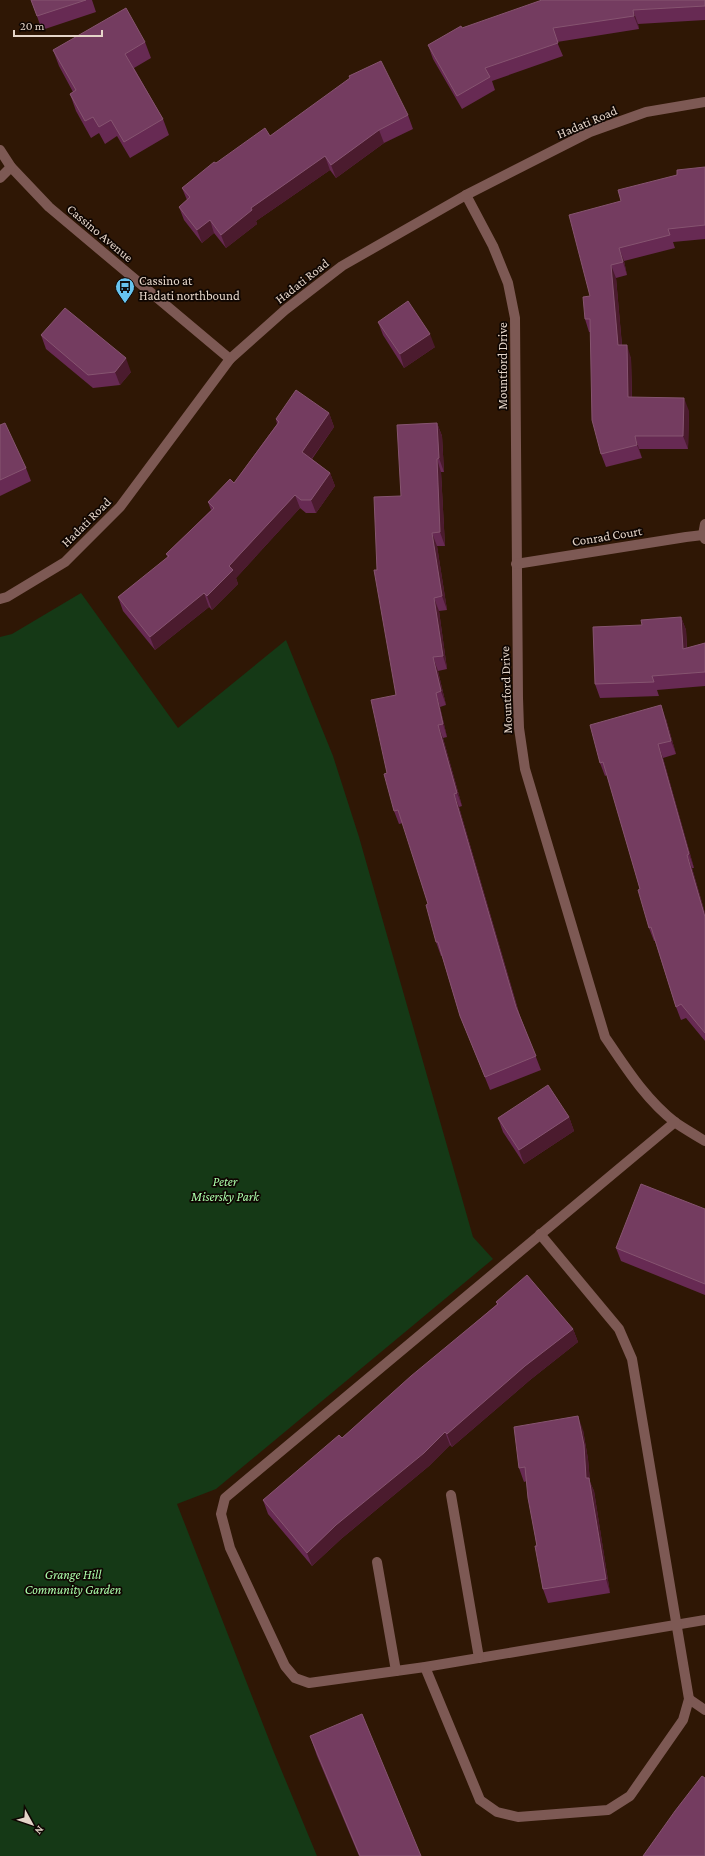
<svg xmlns="http://www.w3.org/2000/svg" width="705" height="1856" font-family="'Crimson Pro',serif">
  <style>
    .green { fill: #153916 }
    .lines { fill: none; stroke-linecap: round; stroke-linejoin: round }
    .minor { stroke: #7d5954; stroke-width: 10 }
    .wall { fill: #672a53 }
    .shaded-wall { fill: #4b1b2e }
    .building { fill: #743c60; stroke: #865470 }
    .labels { text-anchor: middle; dominant-baseline: central; stroke-width: 3.5; stroke-linejoin: round; paint-order: stroke }
    .street-label { font-size: 13px; fill: #e5d5c9; stroke: #0f0602 }
    .poi-label { font-size: 13px; fill: #e5d5c9; stroke: #0f0602; text-anchor: start }
    .park-label { font-size: 13px; font-style: italic; fill: #aafca9; stroke: #0f0602 }
  </style>
  <rect width="100%" height="100%" fill="#2f1705"/>
  <path class="green" d="M81,593L178,728L286,640L333,756L359,837L473,1237L493,1259L216,1489L177,1504L273,1750L317,1856H0V637L12,634Z"/>
  <g class="lines">
    <g class="minor">
      <path d="M0,150L11,167L49,207L230,359"/>
      <path d="M0,178L11,167"/>
      <path d="M466,195L493,246L508,283L515,318L518,698L519,728L525,769L605,1037C626,1068 646,1100 676,1123C685,1129 695,1135 705,1141"/>
      <path d="M703,535L705,524"/>
      <path d="M516,564L686,537L703,535L705,539"/>
      <path d="M0,599L7,597L65,562L120,507L230,359L285,310L342,266L466,195L590,132L646,112L705,102"/>
      <path d="M675,1122L225,1498L221,1514L230,1548L285,1666L295,1678L309,1683L425,1667L705,1620"/>
      <path d="M451,1495L479,1658"/>
      <path d="M377,1562L396,1671"/>
      <path d="M425,1667L480,1800L497,1812L518,1817L608,1810L630,1796L683,1720L689,1699L632,1359L619,1329L540,1234"/>
      <path d="M689,1699L705,1710"/>
    </g>
  </g>
  <g class="wall">
    <path d="M31,0H92L96,12L42,30Z"/>
    <path d="M705,0V20L638,24L639,29L557,42L563,56L492,81L495,90L462,109L433,59L428,45L462,28Z"/>
    <path d="M145,42L151,58L134,68L163,119L169,135L130,158L117,136L105,144L99,133L91,138L76,111L70,94L73,92L59,66L53,50Z"/>
    <path d="M408,115L413,129L384,143L336,178L330,170L256,221L257,224L226,248L214,233L202,243L184,220L179,207L187,200L182,188L216,163L270,136Z"/>
    <path d="M705,167V239L673,242L675,248L624,261L627,275L616,278L622,345L631,358L632,397L689,411L688,449H639L642,458L606,467L601,454L590,332H589L585,319L590,296L621,201L677,175Z"/>
    <path d="M378,322L435,347L404,368L383,335Z"/>
    <path d="M41,335L131,372L120,385L93,388L46,349Z"/>
    <path d="M329,413L334,427L312,459L330,473L335,486L316,513H306L300,508L236,578L238,584L212,610L209,607L155,650L123,611L118,597L168,558L166,554L211,510L208,502L234,483L277,424L276,419Z"/>
    <path d="M437,423L442,436L444,472H441L445,546H437L447,610L439,611L447,669L438,671L446,705L440,707L447,737L443,738L462,806L459,807L520,1016L541,1070L490,1090L460,1016L442,956H441L436,942L428,904L403,823L399,824L394,811L387,773L396,695L377,570L401,496Z"/>
    <path d="M0,425L26,468L31,481L0,496Z"/>
    <path d="M681,617L686,630L687,648L705,643V686L657,690L659,696L600,698L595,684L642,625Z"/>
    <path d="M666,719L676,754L663,758L694,868H692L705,913V1041L686,1018L681,1020L676,1007L655,941H654L649,928L640,889L607,775L605,776L600,763Z"/>
    <path d="M569,1117L574,1131L524,1164L503,1132L498,1118Z"/>
    <path d="M705,1209V1295L621,1261L616,1248Z"/>
    <path d="M496,1302L573,1329L578,1342L530,1380L452,1447L450,1445L429,1466L341,1539L312,1566L268,1514L263,1500L342,1438L497,1304Z"/>
    <path d="M583,1430L588,1459L590,1482L594,1491L610,1593L548,1603L543,1589L527,1481L524,1482L519,1468Z"/>
    <path d="M310,1736L421,1856H359L317,1756Z"/>
  </g>
  <g class="shaded-wall">
    <path d="M633,10L638,24L639,29L634,16Z"/>
    <path d="M379,130L384,143L336,178L331,165Z"/>
    <path d="M325,156L330,170L256,221L257,224L226,248L221,235L251,208Z"/>
    <path d="M210,220L214,233L202,243L197,230Z"/>
    <path d="M619,248L624,261L627,275L623,262Z"/>
    <path d="M611,265L616,278L623,358L618,345Z"/>
    <path d="M430,334L435,347L404,368L400,354Z"/>
    <path d="M627,345L631,358L632,410L628,397Z"/>
    <path d="M126,358L131,372L120,385L115,372Z"/>
    <path d="M684,398L689,411L688,449L683,436Z"/>
    <path d="M329,413L334,427L307,465L302,452Z"/>
    <path d="M437,423L442,436L444,472L439,458Z"/>
    <path d="M635,436L639,449L642,458L637,445Z"/>
    <path d="M437,459L441,472L445,546L440,532Z"/>
    <path d="M330,473L335,486L316,513L311,500Z"/>
    <path d="M295,495L300,508L236,578L238,584L212,610L207,596L229,566Z"/>
    <path d="M432,533L437,546L447,610L442,596Z"/>
    <path d="M204,593L209,607L155,650L150,637Z"/>
    <path d="M434,598L439,611L447,669L443,656Z"/>
    <path d="M681,617L686,630L687,662L683,649Z"/>
    <path d="M433,657L438,671L446,705L441,691Z"/>
    <path d="M436,693L440,707L447,737L443,724Z"/>
    <path d="M661,705L666,719L676,754L671,741Z"/>
    <path d="M438,725L443,738L462,806L457,793Z"/>
    <path d="M658,744L663,758L694,868L689,854Z"/>
    <path d="M454,794L459,807L521,1021L516,1007Z"/>
    <path d="M687,855L692,868L705,913V917Z"/>
    <path d="M569,1117L574,1131L524,1164L519,1150Z"/>
    <path d="M573,1329L578,1342L530,1380L452,1447L447,1434L525,1366Z"/>
    <path d="M578,1416L583,1430L588,1459L590,1482L594,1491L610,1593L606,1579L586,1478Z"/>
    <path d="M445,1432L450,1445L429,1466L341,1539L312,1566L307,1553L336,1525Z"/>
  </g>
  <g class="building">
    <path d="M31,0H86L37,16Z"/>
    <path d="M542,0H705V6L633,10L634,16L553,28L558,43L485,68L490,77L457,96L428,45L461,26L462,28Z"/>
    <path d="M126,8L145,42L125,54L163,119L124,142L111,120L99,127L93,117L85,121L70,94L76,90L53,50Z"/>
    <path d="M381,61L408,115L379,130L331,165L325,156L251,208L252,210L221,235L210,220L197,230L179,207L190,197L182,188L214,162L216,163L265,128L270,136L350,78L349,76Z"/>
    <path d="M705,167V225L668,229L670,235L619,248L623,262L611,265L618,345H627L628,397L684,398L683,436H635L637,445L601,454L592,420L590,319H585L583,297L590,296L569,215L621,201L618,190L677,175V170Z"/>
    <path d="M408,301L430,334L400,354L378,322Z"/>
    <path d="M65,308L126,358L115,372L88,375L41,335Z"/>
    <path d="M296,390L329,413L302,452L330,473L311,500H301L295,495L229,566L233,570L207,596L204,593L150,637L118,597L169,556L166,554L214,508L208,502L230,479L234,483L279,422L276,419Z"/>
    <path d="M5,423L26,468L0,480V425Z"/>
    <path d="M437,423L439,458L437,459L440,532L432,533L442,596L434,598L443,656L433,657L441,691L436,693L443,724L438,725L457,793L454,794L516,1007L536,1056L485,1077L460,1016L438,942H436L426,905L428,904L398,810L394,811L384,774L387,773L371,700L396,695L374,570H377L374,497L401,496L397,425Z"/>
    <path d="M681,617L683,649L705,643V672L652,676L654,682L595,684L593,627L642,625L641,620Z"/>
    <path d="M661,705L671,741L658,744L689,854L687,855L705,917V1033L681,1004L676,1007L651,927L649,928L638,890L640,889L603,762L600,763L590,725Z"/>
    <path d="M548,1085L569,1117L519,1150L498,1118Z"/>
    <path d="M641,1184L705,1209V1284L616,1248Z"/>
    <path d="M527,1275L573,1329L525,1366L447,1434L445,1432L424,1453L336,1525L307,1553L263,1500L339,1435L342,1438L411,1376L498,1304L496,1302Z"/>
    <path d="M578,1416L584,1445L586,1478H589L606,1579L543,1589L535,1546H537L528,1498L525,1467L519,1468L514,1427Z"/>
    <path d="M362,1714L421,1856H360L310,1736Z"/>
    <path d="M702,1776L705,1778V1856H643L675,1811Z"/>
  </g>
  <defs>
    <g id="bus-pin" transform="scale(1)"><path d="M0 17L-7.5 6A9.5 9.5 0 1 1 7.5 6Z" fill="#67c4f0" stroke="#0f0602"/><path d="M-5-6H5V4H4V6H2V4H-2V6H-4V4H-5ZM-3.5-4V0h7V-4ZM-3.5 1.2v1.5H-2V1.2ZM2 1.2v1.5H3.5V1.2Z" fill="#111"/></g>
  </defs>
  <g fill-rule="evenodd">
    <use href="#bus-pin" x="125" y="287"/>
  </g>
  <g class="labels">
    <g class="street-label">
      <text transform="translate(587 122) rotate(-23)">Hadati Road</text>
      <text transform="translate(100 233) rotate(40)">Cassino Avenue</text>
      <text transform="translate(302 281) rotate(-38)">Hadati Road</text>
      <text transform="translate(502 366) rotate(-90)">Mountford Drive</text>
      <text transform="translate(86 522) rotate(-45)">Hadati Road</text>
      <text transform="translate(607 536) rotate(-9)">Conrad Court</text>
      <text transform="translate(506 690) rotate(-92)">Mountford Drive</text>
    </g>
    <g class="poi-label">
      <text x="139" y="280">Cassino at<tspan x="139" dy="15">Hadati northbound</tspan></text>
    </g>
    <g class="park-label">
      <text x="225" y="1181">Peter<tspan x="225" dy="15">Misersky Park</tspan></text>
      <text x="73" y="1574">Grange Hill<tspan x="73" dy="15">Community Garden</tspan></text>
    </g>
  </g>
  <g transform="translate(32 1824) rotate(130)" stroke="#0f0602" stroke-width="3" paint-order="stroke">
  <path d="M0-3L7 15L0 10L-7 15Z" fill="#e5d5c9"/>
  <text y="-6" font-size="11" font-weight="bold" text-anchor="middle" fill="#e5d5c9">N</text>
  </g>
  <path d="M14 30v6h88v-6" fill="none" stroke="#e5d5c9" stroke-width="2"/>
  <text x="20" y="30" font-size="12" fill="#e5d5c9" stroke="#0f0602" stroke-width="3" paint-order="stroke">20 m</text>
</svg>
